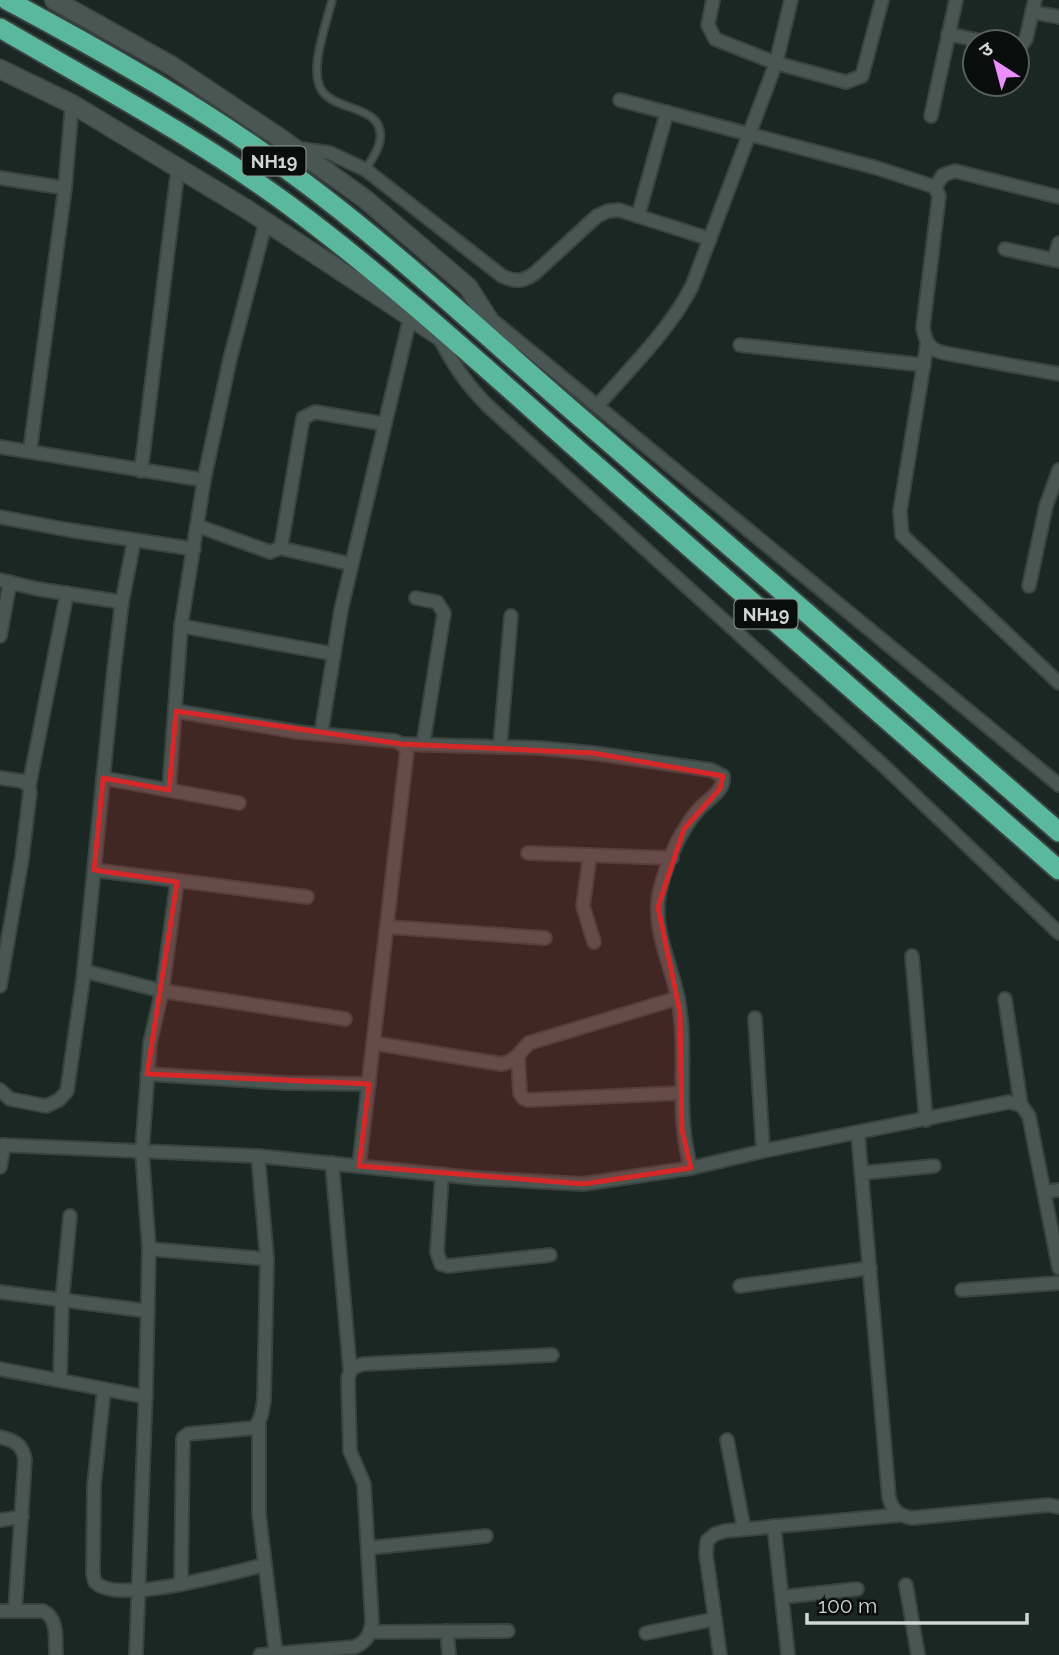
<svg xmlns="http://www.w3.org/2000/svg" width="1059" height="1655" font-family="Raleway,'Noto Sans Devanagari',sans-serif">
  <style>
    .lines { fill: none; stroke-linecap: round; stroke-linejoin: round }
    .service-casing { stroke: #3a4340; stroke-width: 10 }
    .minor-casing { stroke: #3a4340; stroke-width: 16 }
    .secondary-casing { stroke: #3a4340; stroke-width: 21 }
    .trunk-casing { stroke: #3a4340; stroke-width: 23 }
    .service { stroke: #495652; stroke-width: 6 }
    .minor { stroke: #495652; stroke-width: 12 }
    .secondary { stroke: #495652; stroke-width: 18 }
    .trunk { stroke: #5ab89c; stroke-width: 19 }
    .marked { fill: #d62828; fill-opacity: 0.2; stroke: #d62828; stroke-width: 5; stroke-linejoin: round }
    .labels { text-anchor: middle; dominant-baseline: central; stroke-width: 6; stroke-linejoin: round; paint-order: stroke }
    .shield { fill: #090e0c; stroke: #949a97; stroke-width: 2 }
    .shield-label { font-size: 18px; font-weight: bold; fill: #cfd6d3 }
  </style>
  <rect width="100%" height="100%" fill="#1b2723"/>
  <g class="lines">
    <g class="service-casing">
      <path id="service" d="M332,0C327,23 308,70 322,91C337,112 385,105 380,140C379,150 370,161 366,170"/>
    </g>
    <g class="minor-casing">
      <g id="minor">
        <path d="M713,0L708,25L715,39L776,63L846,82L862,76L882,0"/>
        <path d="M1032,12L1059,17"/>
        <path d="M948,34L986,42"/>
        <path d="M1017,47H1020L1026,39L1035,0"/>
        <path d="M620,100L877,168L935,187L939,196L923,327C925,342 930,350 944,353L1059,374"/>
        <path d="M931,116L956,0"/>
        <path d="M296,148L330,153L366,170L502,276C515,282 522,282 534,274L597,216L608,211L619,210L710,239"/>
        <path d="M0,178L65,188"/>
        <path d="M935,187L943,175L955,171L1059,197"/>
        <path d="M638,216L667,112"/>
        <path d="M1005,249L1059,261"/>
        <path d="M1054,260L1059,243"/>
        <path d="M496,323L1059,785"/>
        <path d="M438,335C452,363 466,384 488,406L885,767L1059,933"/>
        <path d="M927,344L900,511L902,535L1059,683"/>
        <path d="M740,345L924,365"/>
        <path d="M598,405C631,367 669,331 692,286L776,63L791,0"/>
        <path d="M0,447L204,480"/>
        <path d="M30,450L65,188L72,104"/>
        <path d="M141,471L178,168"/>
        <path d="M0,517L69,530L194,549"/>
        <path d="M198,526L270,552L280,548L282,541L303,418L315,412L385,424"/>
        <path d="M280,548L351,564"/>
        <path d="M0,580L38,589L122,602"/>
        <path d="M1029,586L1046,506L1059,470"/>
        <path d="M416,598L437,602L444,613L423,745"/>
        <path d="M181,626L334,654"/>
        <path d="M0,636L10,582"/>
        <path d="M176,711L298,732L395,741L402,744L407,750L359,1166"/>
        <path d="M321,734L341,610L410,318"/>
        <path d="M402,744L540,748L593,753L711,770L723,776C725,791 708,799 699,809C680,831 667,862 660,890C651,928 671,962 678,999C689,1056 674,1109 691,1168"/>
        <path d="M500,747L511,616"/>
        <path d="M0,778L22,781L29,786L30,792L22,858L0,986"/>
        <path d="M103,778L239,803"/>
        <path d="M29,786L67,593"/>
        <path d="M169,790L181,626L204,480L230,359L266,221"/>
        <path d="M528,853L672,858"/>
        <path d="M590,855L583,906L594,942"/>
        <path d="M94,870L307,897"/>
        <path d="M388,927L545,938"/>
        <path d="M912,956L926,1120"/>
        <path d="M84,971L162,991L345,1019"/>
        <path d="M1005,999L1021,1105"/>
        <path d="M755,1018L763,1151"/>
        <path d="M373,1043L501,1064C515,1062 519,1053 529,1043L678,998"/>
        <path d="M518,1057L520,1093L523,1098L528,1100L681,1093"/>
        <path d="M147,1074L286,1083L369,1084"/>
        <path d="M0,1090L10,1099L46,1106L59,1100L67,1091L83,980L114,669L122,602L134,541"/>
        <path d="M858,1134L889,1498C893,1511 898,1515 912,1518L1048,1505L1059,1507"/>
        <path d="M0,1145L258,1156L475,1178L583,1184L691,1168L763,1151L1009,1102L1021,1105L1029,1116L1059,1268"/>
        <path d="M332,1163L350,1370"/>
        <path d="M0,1167L4,1145"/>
        <path d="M862,1173L934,1166"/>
        <path d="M442,1174L437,1252L441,1264L448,1266L550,1255"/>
        <path d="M1044,1192L1059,1190"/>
        <path d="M149,1249L267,1259"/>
        <path d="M740,1286L870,1268"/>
        <path d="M962,1290L1059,1283"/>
        <path d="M0,1292L148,1311"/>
        <path d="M0,1369L146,1397"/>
        <path d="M60,1380L62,1302L70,1216"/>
        <path d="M104,1389L94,1485L93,1574L95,1582C118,1606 232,1572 265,1565"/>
        <path d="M259,1423V1514L276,1655"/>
        <path d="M0,1437C14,1440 23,1445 25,1460L15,1611"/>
        <path d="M727,1440L744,1529"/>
        <path d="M0,1520L22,1517"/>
        <path d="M774,1526L788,1655"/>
        <path d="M368,1548L486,1536"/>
        <path d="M181,1583L183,1438L188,1434L253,1428C262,1421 262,1411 264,1400L267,1259L258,1156"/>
        <path d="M906,1585L918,1655"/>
        <path d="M782,1597L857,1589"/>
        <path d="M0,1611H43C59,1618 55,1640 56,1655"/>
        <path d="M447,1631L449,1655"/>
        <path d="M371,1632L508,1631"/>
        <path d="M646,1633L715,1619"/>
        <path d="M136,1655L146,1386L149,1249L142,1151L150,1043L162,991L177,882"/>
        <path d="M260,1655L355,1647C367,1641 370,1635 372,1622L364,1484L350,1451L348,1378C351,1368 354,1366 364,1364L552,1355"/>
        <path d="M720,1655L706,1554L707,1541L715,1534L725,1531L899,1515"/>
      </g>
    </g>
    <g class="secondary-casing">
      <g id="secondary">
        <path d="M54,0L172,66L280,138L365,199L468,287L511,354"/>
        <path d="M0,69L72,104L248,210L441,337"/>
      </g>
    </g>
    <g class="trunk-casing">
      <g id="trunk">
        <path d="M7,0C108,54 209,111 301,180C402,255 493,343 589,425C746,560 903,696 1059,832"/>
        <path d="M0,28C98,85 199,139 290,206C396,285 493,375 592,462C748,598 903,734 1059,870"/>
      </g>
    </g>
    <use href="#service" class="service"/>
    <use href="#minor" class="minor"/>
    <use href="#secondary" class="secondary"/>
    <use href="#trunk" class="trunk"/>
  </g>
  <path class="marked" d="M176,711L402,744L593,753L723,776L720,789L684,829L658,907L680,1012L682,1130L691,1168L583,1184L359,1166L369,1084L147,1074L177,882L94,870L103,778L169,790Z"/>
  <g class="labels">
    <g class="shield">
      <rect x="242.5" y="146.5" width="63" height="29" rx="5"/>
      <rect x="734.5" y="599.5" width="63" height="29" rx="5"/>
    </g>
    <g class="shield-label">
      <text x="274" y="161">NH19</text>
      <text x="766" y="614">NH19</text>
    </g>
  </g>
  <g transform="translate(996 63) rotate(324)"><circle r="33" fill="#090e0c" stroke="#585e5c" stroke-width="2"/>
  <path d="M0-5L12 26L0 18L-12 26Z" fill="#eb8dfc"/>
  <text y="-10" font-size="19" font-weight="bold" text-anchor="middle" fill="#cfd6d3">उ</text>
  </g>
  <path d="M807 1613v10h220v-10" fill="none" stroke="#cfd6d3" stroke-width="3.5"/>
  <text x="818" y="1613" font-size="21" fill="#cfd6d3" stroke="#090e0c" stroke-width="5" paint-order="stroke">100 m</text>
</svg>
